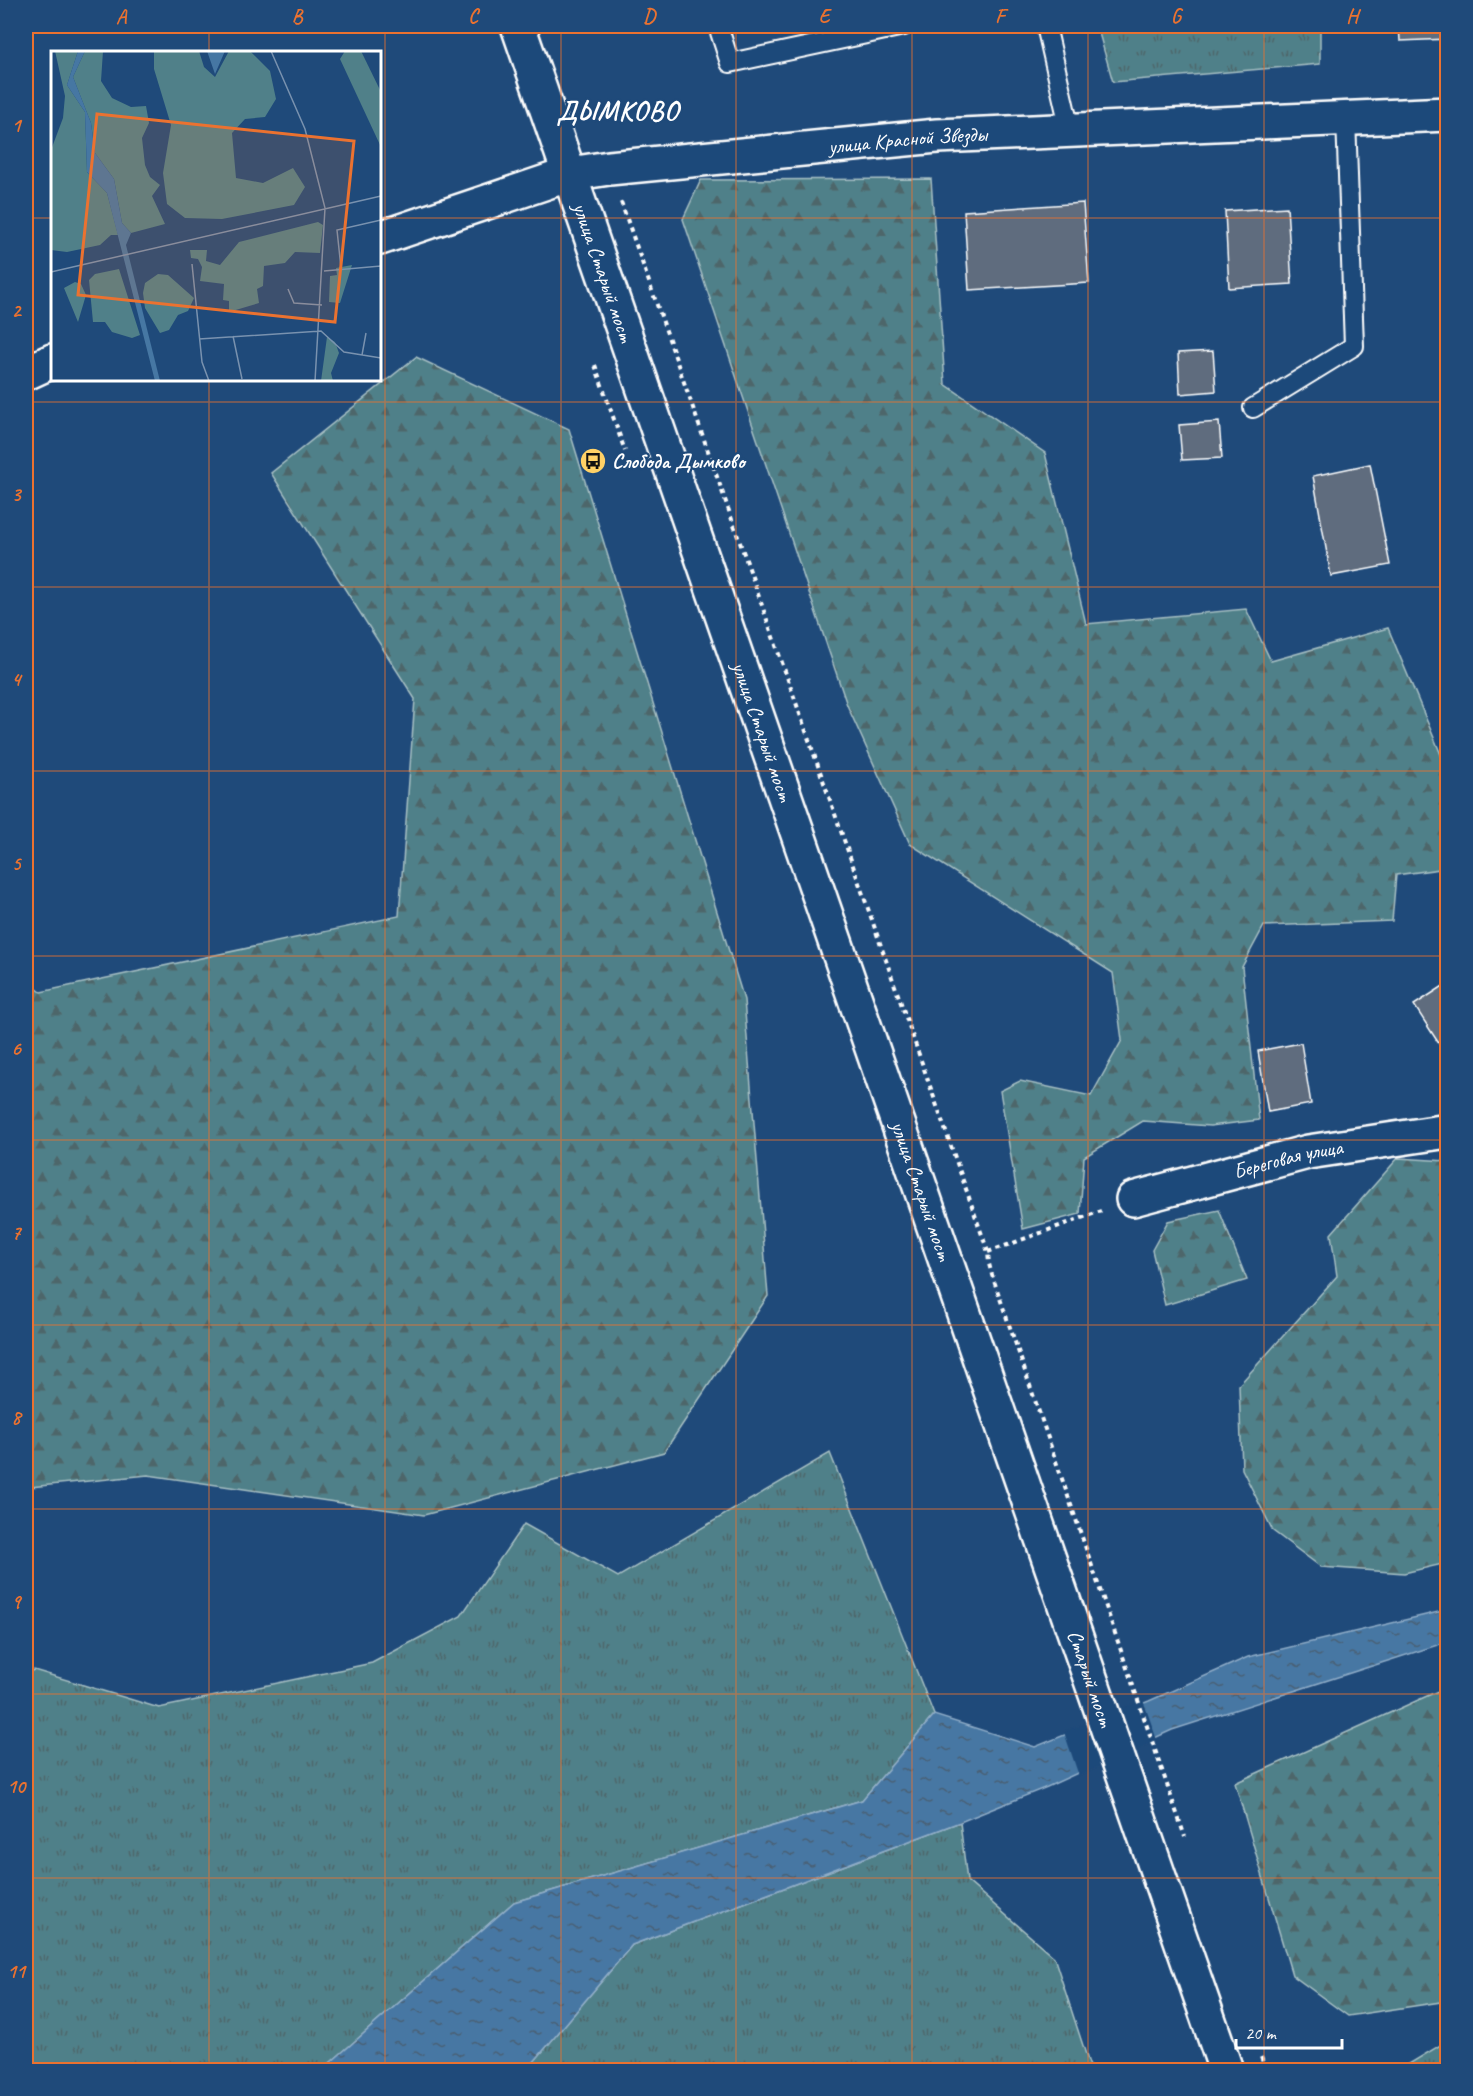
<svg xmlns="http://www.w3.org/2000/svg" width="1473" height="2096" font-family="Caveat,sans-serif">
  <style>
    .grass { fill: url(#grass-tufts); stroke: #a8c0c4; stroke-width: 1.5 }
    .forest { fill: url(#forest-firs); stroke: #a8c0c4; stroke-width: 1.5 }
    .water { fill: url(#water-ripples); stroke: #90adc8; stroke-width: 1.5 }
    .pier { fill: #1f4a7a }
    .building { fill: #5e6c7e; stroke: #fff; stroke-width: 1.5 }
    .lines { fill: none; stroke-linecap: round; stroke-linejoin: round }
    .lane-casing { stroke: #fff; stroke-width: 22 }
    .street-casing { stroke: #fff; stroke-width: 38 }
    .secondary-casing { stroke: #fff; stroke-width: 38 }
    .primary-casing { stroke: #fff; stroke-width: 38 }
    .path { stroke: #fff; stroke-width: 4; stroke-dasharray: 4.5 4.5; stroke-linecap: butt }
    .lane { stroke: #1f4a7a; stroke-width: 18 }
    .street { stroke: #1f4a7a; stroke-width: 33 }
    .secondary { stroke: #1f4a7a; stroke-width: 33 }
    .primary { stroke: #1f4a7a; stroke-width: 33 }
    .grid { fill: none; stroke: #eb7230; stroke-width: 1.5; stroke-opacity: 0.55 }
    .labels { text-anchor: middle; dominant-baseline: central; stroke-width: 4.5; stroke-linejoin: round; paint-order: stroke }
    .street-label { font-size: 21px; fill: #fff; stroke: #1f4a7a }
    .poi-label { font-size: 21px; font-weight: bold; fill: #fff; stroke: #1f4a7a; text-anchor: start }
    .district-label { font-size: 27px; font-weight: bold; letter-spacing: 1.5px; fill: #fff; stroke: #1f4a7a }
    .inset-road { fill: none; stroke: #7992af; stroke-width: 1.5 }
    .view { fill: #eb7230; fill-opacity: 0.15; stroke: #eb7230; stroke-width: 3 }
    .inset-edge { fill: none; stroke: #fff; stroke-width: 3 }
    .neatline { fill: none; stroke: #eb7230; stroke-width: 2 }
    .grid-label { font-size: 20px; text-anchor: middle; font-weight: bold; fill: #eb7230 }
  </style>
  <defs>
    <pattern id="grass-tufts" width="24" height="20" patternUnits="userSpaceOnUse" patternTransform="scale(1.5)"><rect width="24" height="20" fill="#508089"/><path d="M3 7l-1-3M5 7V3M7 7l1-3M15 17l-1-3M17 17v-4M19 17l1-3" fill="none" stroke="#4e666a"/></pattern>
    <pattern id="forest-firs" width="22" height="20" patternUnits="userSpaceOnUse" patternTransform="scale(1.5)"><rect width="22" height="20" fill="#508089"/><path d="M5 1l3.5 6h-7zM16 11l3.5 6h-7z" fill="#4e666a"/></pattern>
    <pattern id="water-ripples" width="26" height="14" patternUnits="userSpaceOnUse" patternTransform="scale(1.5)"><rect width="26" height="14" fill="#4677a3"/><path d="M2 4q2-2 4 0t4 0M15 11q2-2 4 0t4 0" fill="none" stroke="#495f73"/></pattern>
  </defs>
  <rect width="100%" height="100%" fill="#1f4a7a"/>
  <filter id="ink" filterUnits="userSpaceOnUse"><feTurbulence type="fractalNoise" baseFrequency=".0167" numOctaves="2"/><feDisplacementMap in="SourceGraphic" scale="12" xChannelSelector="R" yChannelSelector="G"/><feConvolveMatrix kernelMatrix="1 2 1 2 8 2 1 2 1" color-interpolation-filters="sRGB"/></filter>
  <g filter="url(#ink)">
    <g class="grass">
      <path d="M1097,26H1320V64L1113,82Z"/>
      <path d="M830,1453L934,1715L862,1800L514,1902L322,2070H26V1673L34,1670L159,1708L372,1663L461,1616L524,1524L618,1577Z"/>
      <path d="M960,1822L967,1881L1054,1957L1091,2070H527L632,1945Z"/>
      <path d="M1447,2041V2070H1399Z"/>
    </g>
    <g class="forest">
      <path d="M931,179L945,384L1045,453L1086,624L1246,609L1271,661L1388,628L1447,769V868L1396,875L1392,921L1264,926L1242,967L1259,1120L1210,1126L1143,1121L1084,1157L1080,1214L1023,1229L1000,1091L1020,1081L1091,1096L1122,1040L1113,973L910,844L847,705L683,219L701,180Z"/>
      <path d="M416,357L569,429L744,1000L768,1296L664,1452L424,1515L148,1475L30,1487L26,1489V980L41,992L399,916L415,699L271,473Z"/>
      <path d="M1398,1158L1447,1161V1563L1404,1573L1321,1567L1273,1531L1242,1469L1239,1385L1337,1276L1331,1234Z"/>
      <path d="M1219,1210L1247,1280L1165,1305L1152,1250L1168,1221Z"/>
      <path d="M1447,1687V2001L1348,2016L1292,1975L1235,1783Z"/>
    </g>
    <path class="water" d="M1447,1610V1642L1172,1730L1047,1787L960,1822L632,1945L527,2070H322L514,1902L862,1800L934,1715L1035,1747L1149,1701L1248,1657Z"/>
    <path class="pier" d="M1143,1700L1157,1740L1079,1776L1064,1732Z"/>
    <g class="building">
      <path d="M1399,26H1448V39L1400,41Z"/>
      <path d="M1083,203L1089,283L969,290L964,211Z"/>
      <path d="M1287,207L1292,284L1229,288L1225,211Z"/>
      <path d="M1213,351L1216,391L1180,394L1178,353Z"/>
      <path d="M1219,422L1222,458L1182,460L1179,425Z"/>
      <path d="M1370,464L1390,565L1331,576L1313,476Z"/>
      <path d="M1448,983V1052L1445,1053L1414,1005Z"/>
      <path d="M1301,1043L1311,1104L1268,1112L1258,1051Z"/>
    </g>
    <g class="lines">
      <g class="lane-casing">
        <g id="lane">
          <path d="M718,26L730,63L904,26"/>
          <path d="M1046,26L1070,130"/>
          <path d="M1253,408L1354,346L1346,118"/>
        </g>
      </g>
      <g class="street-casing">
        <g id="street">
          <path id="s1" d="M1133,1199L1308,1152L1448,1131"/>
        </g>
      </g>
      <g class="secondary-casing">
        <g id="secondary">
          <path id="s2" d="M380,238L570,174L609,168L937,136L1448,114"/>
          <path d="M26,373L52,361"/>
        </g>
      </g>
      <g class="primary-casing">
        <g id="primary">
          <path id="s3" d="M518,26L1226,2070"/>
        </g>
      </g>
      <g class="path">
        <path d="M621,202L988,1252L989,1264L992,1275L1185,1837"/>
        <path d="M595,365L625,451"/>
        <path d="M988,1252L1101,1211"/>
        <path d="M1261,2057L1266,2070"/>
      </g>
      <use href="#lane" class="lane"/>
      <use href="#street" class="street"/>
      <use href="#secondary" class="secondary"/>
      <use href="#primary" class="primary"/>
    </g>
  </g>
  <path class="grid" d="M209,26V52M385,26V2070M561,26V2070M736,26V2070M912,26V2070M1088,26V2070M1264,26V2070M26,218H52M380,218H1448M209,380V2070M26,402H1448M26,587H1448M26,771H1448M26,956H1448M26,1140H1448M26,1325H1448M26,1509H1448M26,1694H1448M26,1878H1448"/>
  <defs>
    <g id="bus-disc" transform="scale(1.35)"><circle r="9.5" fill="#ffd166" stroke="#1f4a7a"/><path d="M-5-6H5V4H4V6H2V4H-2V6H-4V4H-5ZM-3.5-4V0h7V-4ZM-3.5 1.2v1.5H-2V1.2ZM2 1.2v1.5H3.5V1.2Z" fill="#111"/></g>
  </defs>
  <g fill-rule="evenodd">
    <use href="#bus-disc" x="593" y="461"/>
  </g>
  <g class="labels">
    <g class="street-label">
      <text stroke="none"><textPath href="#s2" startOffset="540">улица Красной Звезды</textPath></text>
      <text stroke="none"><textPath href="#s3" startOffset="261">улица Старый мост</textPath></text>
      <text stroke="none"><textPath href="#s3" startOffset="747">улица Старый мост</textPath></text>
      <text stroke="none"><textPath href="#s1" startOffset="160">Береговая улица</textPath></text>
      <text stroke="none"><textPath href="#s3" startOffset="1233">улица Старый мост</textPath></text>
      <text stroke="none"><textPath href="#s3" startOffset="1749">Старый мост</textPath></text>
    </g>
    <g class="poi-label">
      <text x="612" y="461">Слобода Дымково</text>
    </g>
    <g class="district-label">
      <text x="618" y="111">ДЫМКОВО</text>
    </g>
  </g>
  <g transform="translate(51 51)">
    <rect width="330" height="330" fill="#1f4a7a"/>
    <path d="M4,0H27L16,34L34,61L36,121L56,142L67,184H60L49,194L16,201L0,199V99L12,67L14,45ZM34,0H52L50,30L61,47L80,56L95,55L98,72L91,87L94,114L99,126L109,134L101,145L114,173L80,182L71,172L63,128L44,102L40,72L22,26ZM301,214L289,252L278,251L279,225L286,224L285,217ZM24,231L30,233L35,244L27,271L13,237Z" fill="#508089"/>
    <path d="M103,0H148L153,16L164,26L178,0H199L219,20L225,48L214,66L194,68L181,82L185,127L212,132L242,117L254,136L243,154L171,168L134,167L116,153L112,122L120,74L103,18ZM267,171L272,174L269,202L244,201L234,212L213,215L212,235L206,238L208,252L178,261V250L172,249L173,233L149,230L151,216L147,208L140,207L139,199H156L155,210L169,214L188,191ZM68,218L89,284L81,287L61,281L54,271H42L38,229L44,223ZM107,223L117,224L143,247L137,260L127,264L118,279L109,282L94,257L92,242L94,232ZM276,286L284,291L288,302L280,322L282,330H270Z" fill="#508089"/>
    <path d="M294,0H310L330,41V96L289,8Z" fill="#508089"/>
    <path d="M27,0H34L22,26L40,72L44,102L63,128L71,172L80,182L75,194L109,330H104L56,142L36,121L34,61L16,34ZM156,0H174L164,23Z" fill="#4677a3"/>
    <path class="inset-road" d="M220,0L254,78L274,157L264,330M141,213L151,311L158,330M290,217L286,179L330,169M273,220L330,215M0,221L330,145M237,238L243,252L271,254M182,285L191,328M148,288L270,280L293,301L330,307M311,304L315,282"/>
    <path class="view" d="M46,63L303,90L284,271L27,244Z"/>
    <rect width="330" height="330" class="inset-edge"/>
  </g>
  <rect width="1473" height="2096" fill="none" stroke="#1f4a7a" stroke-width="66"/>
  <path d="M1236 2039v9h106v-9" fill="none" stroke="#ffffff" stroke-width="3"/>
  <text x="1245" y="2039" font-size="18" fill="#ffffff" stroke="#1f4a7a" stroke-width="4.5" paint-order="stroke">20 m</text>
  <rect x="33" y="33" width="1407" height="2030" class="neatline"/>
  <g class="grid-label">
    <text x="121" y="23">A</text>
    <text x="297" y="23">B</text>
    <text x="473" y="23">C</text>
    <text x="649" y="23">D</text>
    <text x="824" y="23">E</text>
    <text x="1000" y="23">F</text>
    <text x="1176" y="23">G</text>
    <text x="1352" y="23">H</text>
    <text x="16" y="132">1</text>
    <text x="16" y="317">2</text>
    <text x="16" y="501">3</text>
    <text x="16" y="686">4</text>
    <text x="16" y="870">5</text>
    <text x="16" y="1055">6</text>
    <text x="16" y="1239">7</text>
    <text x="16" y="1424">8</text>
    <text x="16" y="1608">9</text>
    <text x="16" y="1793">10</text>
    <text x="16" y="1978">11</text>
  </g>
</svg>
